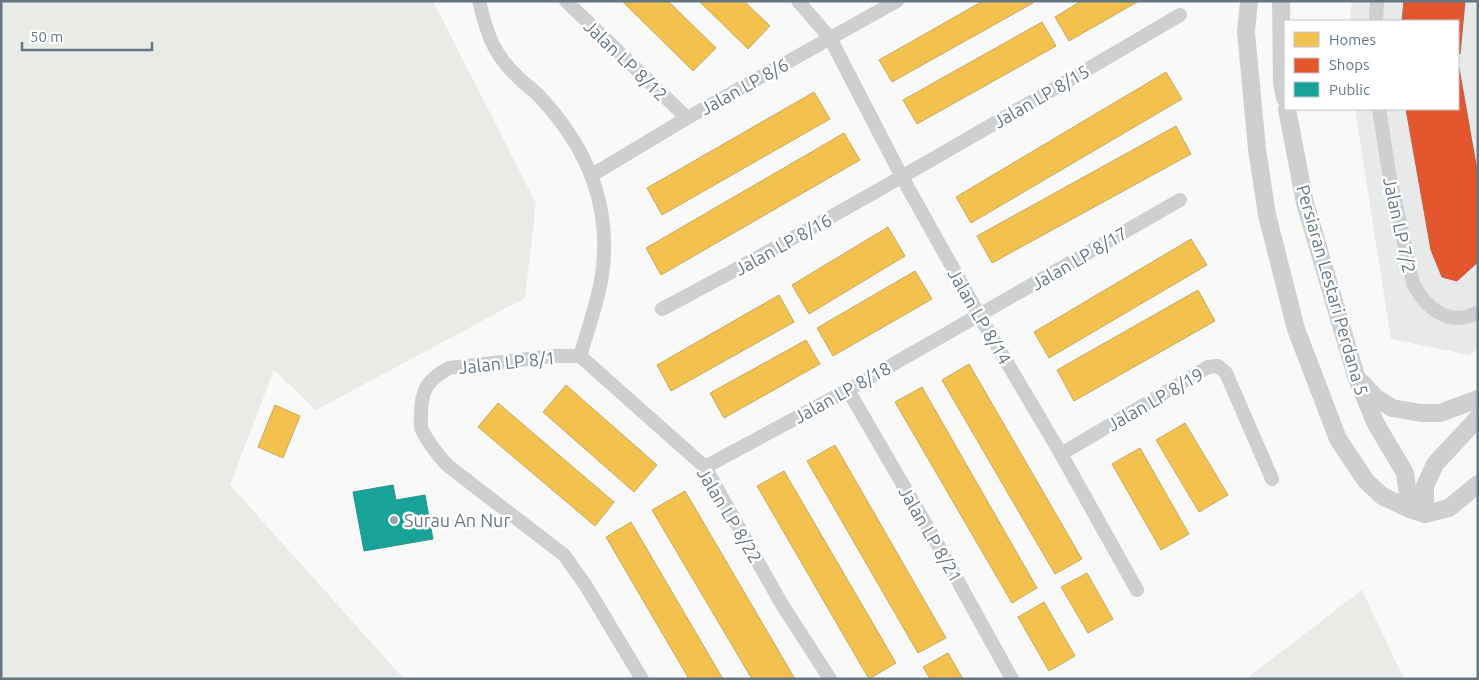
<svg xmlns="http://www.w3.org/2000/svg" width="1479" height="680" font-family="Ubuntu,sans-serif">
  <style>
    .built { fill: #e8e9e9 }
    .green { fill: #e8ebe6 }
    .homes { fill: #f2c14e; stroke: #c8aa5e }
    .shops { fill: #e4572e; stroke: #be6048 }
    .public { fill: #17a398; stroke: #2e9692 }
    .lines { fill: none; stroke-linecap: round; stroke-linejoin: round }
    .minor { stroke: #cecfd0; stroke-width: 14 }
    .tertiary { stroke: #cecfd0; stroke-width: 18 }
    .poi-dot { fill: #99a4ac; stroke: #fff; stroke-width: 2 }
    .labels { text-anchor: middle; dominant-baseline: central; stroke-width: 5; stroke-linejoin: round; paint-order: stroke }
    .street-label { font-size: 18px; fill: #657683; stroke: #fff }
    .poi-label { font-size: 18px; fill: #657683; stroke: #fff; text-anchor: start }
  </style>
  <rect width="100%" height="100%" fill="#f9f9f9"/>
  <path class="built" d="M1352,1H1478V349L1469,355L1391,339L1355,109H1458V21H1350Z"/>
  <g class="green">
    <path d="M1,1H433L536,203L525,298L316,410L274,370L230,485L404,679H1Z"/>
    <path d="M1362,590L1404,679H1246Z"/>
  </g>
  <g class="homes">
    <path d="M622,1H668L716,48L693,71Z"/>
    <path d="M699,1H744L770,26L748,49Z"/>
    <path d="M983,1H1032L1033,3L892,82L879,60Z"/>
    <path d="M1081,1H1139L1069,41L1055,17Z"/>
    <path d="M1042,22L1056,46L917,124L903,100Z"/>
    <path d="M1166,72L1182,99L971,223L956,197Z"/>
    <path d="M814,92L830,119L662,215L647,188Z"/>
    <path d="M1176,126L1191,154L992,263L977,236Z"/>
    <path d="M844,133L860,160L661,275L646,248Z"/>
    <path d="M888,227L905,256L809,314L792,285Z"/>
    <path d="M1191,239L1207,265L1049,358L1034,332Z"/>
    <path d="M915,271L932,299L833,356L817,328Z"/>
    <path d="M1198,290L1215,321L1074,401L1057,370Z"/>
    <path d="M779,295L794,322L671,391L657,365Z"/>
    <path d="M806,340L820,364L724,418L710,393Z"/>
    <path d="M969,364L1082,559L1055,574L942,380Z"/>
    <path d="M566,385L657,465L634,492L543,412Z"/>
    <path d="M922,387L1037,588L1012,603L895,402Z"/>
    <path d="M498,403L614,502L595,526L478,427Z"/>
    <path d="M275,405L300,416L283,458L258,447Z"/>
    <path d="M1185,423L1228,495L1199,512L1156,440Z"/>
    <path d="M835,445L946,638L918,653L807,461Z"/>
    <path d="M1140,448L1189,534L1161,550L1112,464Z"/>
    <path d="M784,471L896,663L869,679L757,486Z"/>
    <path d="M685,491L795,679H752L652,510Z"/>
    <path d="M631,522L723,679H689L606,537Z"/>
    <path d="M1087,573L1113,619L1088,633L1061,587Z"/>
    <path d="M1044,602L1075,656L1049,671L1018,617Z"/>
    <path d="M948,653L963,679H930L923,667Z"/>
  </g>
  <g class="shops">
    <path d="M1404,1H1465L1460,54H1458V21H1402Z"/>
    <path d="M1458,68H1459L1478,176V262L1457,281L1442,277L1431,250L1406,109H1458Z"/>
  </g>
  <path class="public" d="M393,485L396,500L425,495L433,539L364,551L353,492Z"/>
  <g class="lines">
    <g class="minor">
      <path d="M479,1C487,35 494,56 521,80C527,86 535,91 541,98C587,148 612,205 602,275C598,302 588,329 580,356H553L449,368C427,380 421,390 421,415C421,420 420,426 422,430C428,443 438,455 447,465L564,555L586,586L642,679"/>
      <path d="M566,1L687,118"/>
      <path d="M798,1L830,38L902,177L979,315L1061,454L1137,590"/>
      <path d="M1376,21L1377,1"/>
      <path d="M1379,109L1389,173L1413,283C1425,308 1450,328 1478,312"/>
      <path d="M592,175L687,118L897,1"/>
      <path d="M662,309C838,216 1009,115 1180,15"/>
      <path d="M580,356L705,467L781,603L830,679"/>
      <path d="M848,390L938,545L1012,679"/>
      <path d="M1061,454L1208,367L1218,366L1226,373L1272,479"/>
      <path d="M705,467L848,390L1180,200"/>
    </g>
    <g class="tertiary">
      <path d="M1249,1L1246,32L1257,149L1267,215L1296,329L1338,439L1366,481L1382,496L1410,509L1425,514L1449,508L1478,484"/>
      <path d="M1281,1L1282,83L1285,98"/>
      <path d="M1287,109L1305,203L1356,376L1376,424L1405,473L1410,509"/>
      <path d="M1361,382L1375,397L1392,408L1421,413H1440L1478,399"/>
      <path d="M1425,514V486L1435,464L1478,418"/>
    </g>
  </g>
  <circle class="poi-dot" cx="394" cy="520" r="5"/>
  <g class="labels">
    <g class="street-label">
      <text transform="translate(626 60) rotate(44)">Jalan LP 8/12</text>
      <text transform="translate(744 86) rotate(-29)">Jalan LP 8/6</text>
      <text transform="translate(1041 96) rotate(-30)">Jalan LP 8/15</text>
      <text transform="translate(1400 225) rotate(78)">Jalan LP 7/2</text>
      <text transform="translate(783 244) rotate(-29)">Jalan LP 8/16</text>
      <text transform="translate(1079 258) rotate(-30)">Jalan LP 8/17</text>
      <text transform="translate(1333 290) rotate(74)">Persiaran Lestari Perdana 5</text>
      <text transform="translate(980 316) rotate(60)">Jalan LP 8/14</text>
      <text transform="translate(507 362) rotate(-6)">Jalan LP 8/1</text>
      <text transform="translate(842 392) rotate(-29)">Jalan LP 8/18</text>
      <text transform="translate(1155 399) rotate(-30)">Jalan LP 8/19</text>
      <text transform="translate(730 515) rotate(59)">Jalan LP 8/22</text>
      <text transform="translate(931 534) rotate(60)">Jalan LP 8/21</text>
    </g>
    <g class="poi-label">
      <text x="404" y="520">Surau An Nur</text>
    </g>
  </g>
  <rect width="1479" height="680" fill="none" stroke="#657683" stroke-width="5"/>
  <rect x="1284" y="20" width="175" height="90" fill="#ffffff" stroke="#c1c8cd"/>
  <rect x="1294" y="32" width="25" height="15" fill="#f2c14e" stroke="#c1c8cd"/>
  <text x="1329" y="45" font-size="15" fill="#657683">Homes</text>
  <rect x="1294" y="58" width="25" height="15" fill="#e4572e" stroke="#c1c8cd"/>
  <text x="1329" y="70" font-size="15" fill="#657683">Shops</text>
  <rect x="1294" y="82" width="25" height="15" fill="#17a398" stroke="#c1c8cd"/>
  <text x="1329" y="95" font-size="15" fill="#657683">Public</text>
  <path d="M22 42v8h130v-8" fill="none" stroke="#657683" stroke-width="2.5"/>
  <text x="30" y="42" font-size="15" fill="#657683" stroke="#ffffff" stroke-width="4" paint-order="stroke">50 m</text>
</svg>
